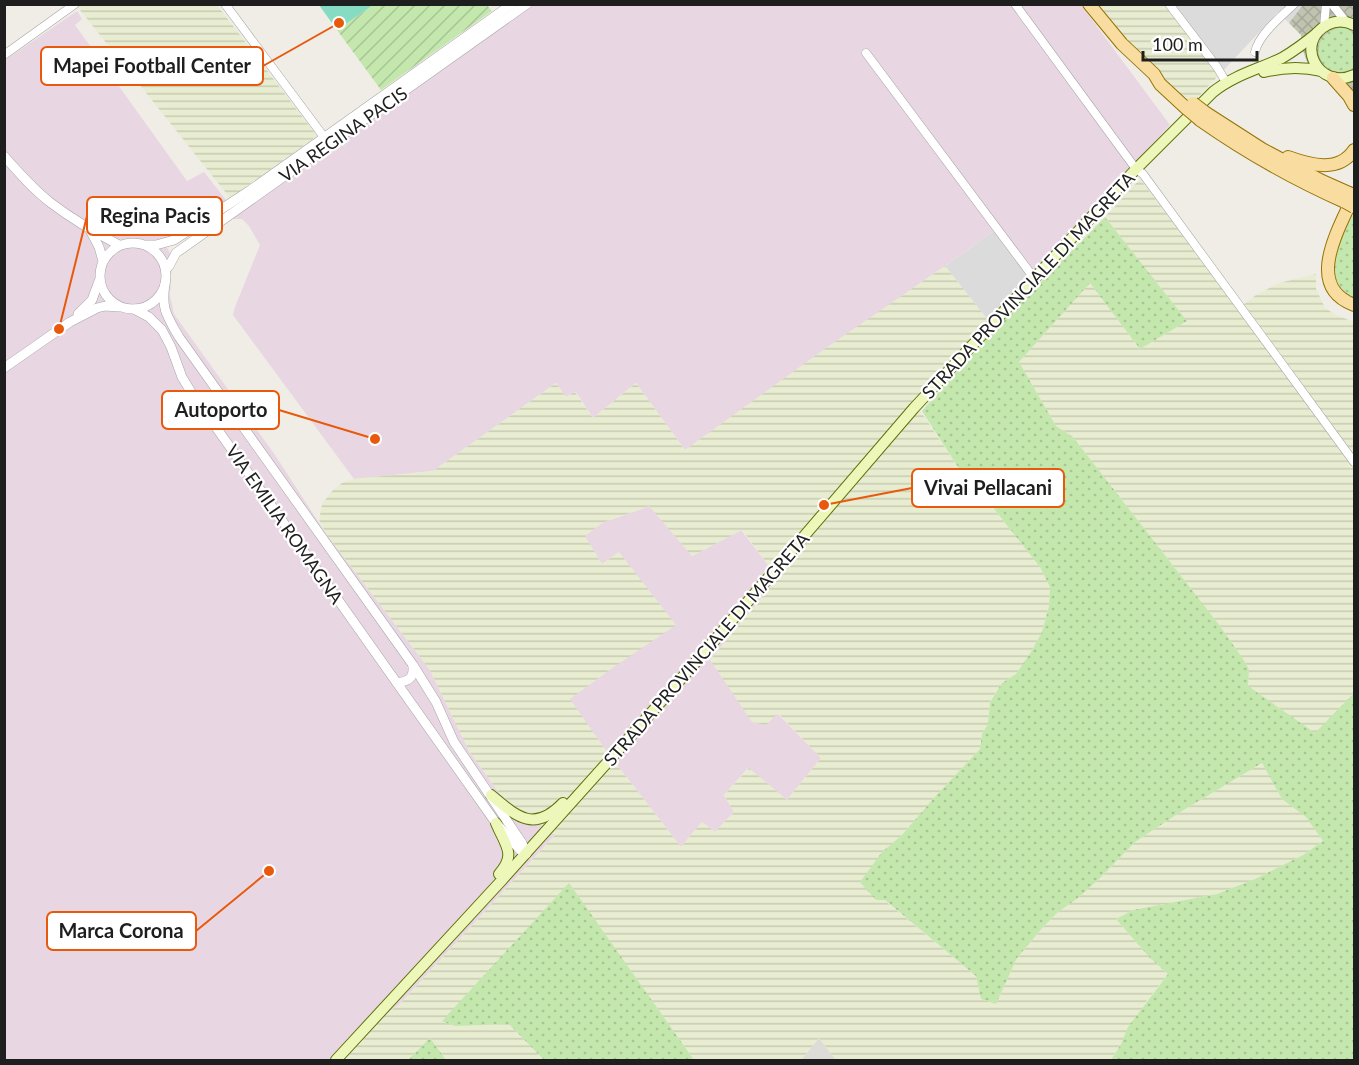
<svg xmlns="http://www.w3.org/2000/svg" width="1359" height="1065" font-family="Lato,sans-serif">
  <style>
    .residential { fill: #dcdbdb }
    .industrial { fill: #e8d7e3 }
    .airport { fill: #dedcd6 }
    .construction { fill: url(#construction-cross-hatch) }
    .farmland { fill: url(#farmland-rules); fill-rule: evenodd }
    .grass { fill: url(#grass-dots) }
    .garden { fill: url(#garden-furrows) }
    .pitch { fill: #85dcc3 }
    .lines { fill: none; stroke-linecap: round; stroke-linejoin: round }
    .minor-casing { stroke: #a5a5a5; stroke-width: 9 }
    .tertiary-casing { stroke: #a5a5a5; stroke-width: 10 }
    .secondary-casing { stroke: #5c7208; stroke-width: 12 }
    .primary-casing { stroke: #947305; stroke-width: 14 }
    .minor { stroke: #fff; stroke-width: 8 }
    .tertiary { stroke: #fff; stroke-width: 9 }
    .secondary { stroke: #eef7ba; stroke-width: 10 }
    .primary { stroke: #f9dca0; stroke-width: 12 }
    .primary-bridge-casing { stroke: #947305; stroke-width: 14; stroke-linecap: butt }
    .primary-bridge { stroke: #f9dca0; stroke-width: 12 }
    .labels { text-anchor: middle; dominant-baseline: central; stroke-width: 4.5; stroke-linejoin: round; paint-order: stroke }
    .street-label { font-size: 18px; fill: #1e1e1e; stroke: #fff }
    .leader { fill: none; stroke: #e8590c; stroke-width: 2 }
    .callout-dot { fill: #e8590c; stroke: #fff; stroke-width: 2 }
    .callout { fill: #fff; stroke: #e8590c; stroke-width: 2 }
    .callout-label { font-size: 20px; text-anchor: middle; font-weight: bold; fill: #1e1e1e }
  </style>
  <defs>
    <pattern id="construction-cross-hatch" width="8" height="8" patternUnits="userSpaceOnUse" patternTransform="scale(1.5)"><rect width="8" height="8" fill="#c1c3b1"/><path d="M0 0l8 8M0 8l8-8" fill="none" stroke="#a5a798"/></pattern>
    <pattern id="farmland-rules" width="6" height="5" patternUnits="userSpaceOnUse" patternTransform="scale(1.5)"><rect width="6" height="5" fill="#e8edd1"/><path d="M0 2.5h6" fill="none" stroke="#c7cbb3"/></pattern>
    <pattern id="grass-dots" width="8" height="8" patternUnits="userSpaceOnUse" patternTransform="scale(1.5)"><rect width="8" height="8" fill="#c3e7ac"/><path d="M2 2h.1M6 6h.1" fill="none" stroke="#a7c694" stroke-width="1.8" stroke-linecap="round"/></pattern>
    <pattern id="garden-furrows" width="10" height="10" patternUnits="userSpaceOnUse" patternTransform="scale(1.5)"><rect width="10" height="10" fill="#c3e7ac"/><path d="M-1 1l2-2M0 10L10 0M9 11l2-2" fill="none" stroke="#a7c694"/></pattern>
  </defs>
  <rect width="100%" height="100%" fill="#efede5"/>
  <g class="residential">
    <path d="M1170,5H1303L1289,23L1278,12L1220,74Z"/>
    <path d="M994,231L1028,277L988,320L945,266Z"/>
  </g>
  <g class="industrial">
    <path d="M529,5H1081L1170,125L1028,277L994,231L685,450L636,383L593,418L576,392L566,397L556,383L433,471L354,479L233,315L235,307L260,245L249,226L242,219H228Z"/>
    <path d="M77,11L82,19L75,25L187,181L204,172L226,200L162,243L168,249L172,259L170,295L174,314L275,455L327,535L430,670L469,751L500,794L520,810L555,835L399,1005L387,1013L344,1060H5L4,61Z"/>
    <path d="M650,506L692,556L741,530L778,578L710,660L777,713L821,758L787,800L748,768L724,795L734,812L715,832L702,822L681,847L607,752L569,699L611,669L619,552L602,564L584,536L602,523Z"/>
  </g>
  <path class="airport" d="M819,1038L836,1060H801Z"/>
  <path class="construction" d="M1303,5H1354V96L1309,67L1302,48L1301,35L1289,23Z"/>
  <g class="farmland">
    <path d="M76,5H217L317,136L230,198Z"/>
    <path d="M1097,5H1170L1220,74L1189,106L1156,77Z"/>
    <path d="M1140,179L1238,309L1256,295L1279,283L1316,274V289L1325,308L1336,315L1354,322V693L1315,734L1248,686L1249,670L1245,662L1220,626L1073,437L1056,426L1019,362L1090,283L1140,349L1187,321L1105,217Z"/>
    <path d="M945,266L988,320L913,400L958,467L991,505L1040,567L1050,587L1049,606L1042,632L1031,652L1016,674L1002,683L990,701L988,724L982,734L980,749L933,799L902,835L882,852L884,900L976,976L981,999L996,1004L1017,958L1043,927L1058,912L1078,898L1100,878L1135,842L1182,811L1262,763L1282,799L1307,817L1323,841L1303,855L1255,879L1217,894L1133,910L1116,919L1150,958L1168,974L1145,1003L1111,1060H836L819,1038L801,1060H694L569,884L443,1021L455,1026L509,1024L544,1060H446L430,1038L408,1060H344L387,1013L399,1005L555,835L520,810L500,794L469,751L430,670L327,535L319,520L322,504L333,490L342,483L354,479L433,471L556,383L566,397L575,392L593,418L636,383L685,450L826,348ZM649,506L692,556L742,530L778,578L710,660L752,722L766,725L778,713L821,758L787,800L749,768L724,795L734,812L715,832L702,822L681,847L607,752L570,699L611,669L676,625L619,552L602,564L585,536L602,523Z"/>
  </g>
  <g class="grass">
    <path d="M1338,28H1346L1354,33V68C1321,86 1302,38 1338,28Z"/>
    <path d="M1351,214L1354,217V301L1342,291L1335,279L1332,266L1336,251Z"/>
    <path d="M1105,217L1187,321L1140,349L1090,283L1019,362L1056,426L1073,437L1220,626L1245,662L1249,670L1248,686L1315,733L1354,693V1060H1111L1121,1044L1128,1027L1168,974L1150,958L1116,919L1133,910L1217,894L1255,879L1303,855L1323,841L1306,817L1282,799L1262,763L1182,811L1135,842L1100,878L1078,898L1058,912L1043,927L1017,958L996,1004L981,999L976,976L885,900H876L860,882L882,852L902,835L933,799L980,749L982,734L988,724L990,702L1002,683L1016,674L1031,652L1042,632L1049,606L1050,587L1040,567L991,505L958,467L922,411L991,332Z"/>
    <path d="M569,883L694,1060H544L509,1024L455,1026L442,1021Z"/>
    <path d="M430,1038L446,1060H408Z"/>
  </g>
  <path class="garden" d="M373,5H487L492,11L381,90L337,30Z"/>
  <path class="pitch" d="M319,5H373L337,30Z"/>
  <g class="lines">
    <g class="minor-casing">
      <g id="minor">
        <path d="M225,4L324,137"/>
        <path d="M1015,4L1136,169L1143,174L1354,462"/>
        <path d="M1169,4L1217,67L1226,82"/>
        <path d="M1332,4L1346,22"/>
        <path d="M1324,27L1326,4"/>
        <path d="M1255,52C1259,34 1281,17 1294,4"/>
        <path d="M866,53L1034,278"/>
        <path d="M4,55L75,4"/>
      </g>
    </g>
    <g class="tertiary-casing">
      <g id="tertiary">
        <path d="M4,156C19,173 34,190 51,203C72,219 96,233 119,245"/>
        <path d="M90,230L99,247L103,261"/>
        <circle cx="133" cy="276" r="33"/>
        <path d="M147,245H156L174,240L249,191L512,4"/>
        <path d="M166,269L169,266L176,253L527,4"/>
        <path d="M165,284C161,309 167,316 179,337L413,665L436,702L454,742L522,843L526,854"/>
        <path d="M134,309L149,317L162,330L171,347L182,377L191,392L496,823L520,850L526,854"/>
        <path d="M78,314L92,300L99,281"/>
        <path d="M4,368L70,322L97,308L105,306L119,307"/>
        <path d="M397,683C409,681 414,678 413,666"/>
      </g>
    </g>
    <g class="secondary-casing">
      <g id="secondary">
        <path d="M1354,25C1346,21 1336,20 1327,25C1294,42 1318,91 1354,75"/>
        <path d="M1264,72C1284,67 1301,66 1321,71"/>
        <path d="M491,795C517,817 534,833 563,803"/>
        <path d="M496,823C505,845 517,854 499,874"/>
        <path d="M336,1060L502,880L614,755L702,655L914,408L1136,169L1213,92C1234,75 1259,69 1282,58C1294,51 1306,42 1317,33"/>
      </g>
    </g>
    <g class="primary-casing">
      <g id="primary">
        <path d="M1089,4L1122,44L1154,74L1160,84L1187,109"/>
        <path d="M1333,78L1349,96L1354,105"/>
        <path d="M1206,113L1262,149L1322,181L1349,193"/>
        <path d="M1200,120C1247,153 1293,179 1345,202"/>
        <path d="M1288,157C1310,165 1339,173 1354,150"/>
        <path d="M1353,197C1339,229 1304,286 1354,305"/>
      </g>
    </g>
    <use href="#minor" class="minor"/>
    <use href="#tertiary" class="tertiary"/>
    <use href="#secondary" class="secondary"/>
    <use href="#primary" class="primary"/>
    <g class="primary-bridge-casing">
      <g id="primary-bridge">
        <path d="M1193,103L1206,113"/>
        <path d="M1187,109L1200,120"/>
        <path d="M1349,193L1354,195"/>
        <path d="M1345,202L1354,207"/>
      </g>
    </g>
    <use href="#primary-bridge" class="primary-bridge"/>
  </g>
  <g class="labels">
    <g class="street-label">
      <text transform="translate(343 134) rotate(-35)">VIA REGINA PACIS</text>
      <text transform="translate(1028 285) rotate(-47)">STRADA PROVINCIALE DI MAGRETA</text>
      <text transform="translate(285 524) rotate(55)">VIA EMILIA ROMAGNA</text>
      <text transform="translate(706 649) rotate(-49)">STRADA PROVINCIALE DI MAGRETA</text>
    </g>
  </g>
  <path class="leader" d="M339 23L263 66M59 329L87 216M375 439L279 410M824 505L912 488M269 871L196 931"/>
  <g class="callout-dot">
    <circle cx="339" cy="23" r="6"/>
    <circle cx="59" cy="329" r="6"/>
    <circle cx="375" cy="439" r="6"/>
    <circle cx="824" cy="505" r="6"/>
    <circle cx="269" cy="871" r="6"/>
  </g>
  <g class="callout">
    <rect x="41" y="47" width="222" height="38" rx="6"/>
    <rect x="87" y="197" width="135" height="38" rx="6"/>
    <rect x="162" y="391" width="117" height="38" rx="6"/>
    <rect x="912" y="469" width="152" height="38" rx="6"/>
    <rect x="47" y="912" width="149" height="38" rx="6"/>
  </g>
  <g class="callout-label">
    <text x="152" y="73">Mapei Football Center</text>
    <text x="155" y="223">Regina Pacis</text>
    <text x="221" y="417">Autoporto</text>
    <text x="988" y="495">Vivai Pellacani</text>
    <text x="121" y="938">Marca Corona</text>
  </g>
  <rect width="1359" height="1065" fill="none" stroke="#1e1e1e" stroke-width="12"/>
  <path d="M1143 51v9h114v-9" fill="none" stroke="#1e1e1e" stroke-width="3"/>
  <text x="1152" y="51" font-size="18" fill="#1e1e1e" stroke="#ffffff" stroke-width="4.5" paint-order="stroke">100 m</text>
</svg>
